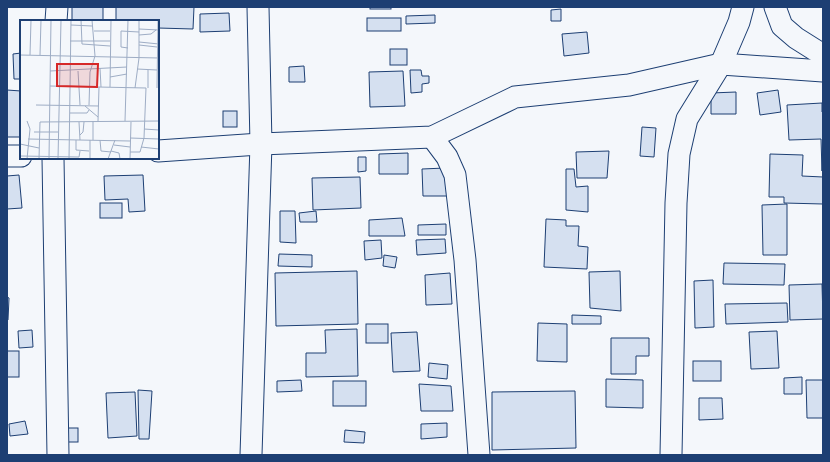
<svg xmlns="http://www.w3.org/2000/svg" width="830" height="462" font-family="Commissioner,sans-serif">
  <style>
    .building { fill: #d5e0f0; stroke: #1d3f73 }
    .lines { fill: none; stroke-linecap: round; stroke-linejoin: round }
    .minor-casing { stroke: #1d3f73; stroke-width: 23 }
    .minor { stroke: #f4f7fb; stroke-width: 21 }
    .inset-road { fill: none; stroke: #9eadc5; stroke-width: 1 }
    .view { fill: #d62828; fill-opacity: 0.15; stroke: #d62828; stroke-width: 2 }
    .inset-edge { fill: none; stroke: #1d3f73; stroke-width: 2 }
  </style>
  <rect width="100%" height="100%" fill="#f4f7fb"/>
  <g class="building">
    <rect x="72" y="7" width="31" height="14"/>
    <path d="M116,7H194L193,29L158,28V21H116Z"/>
    <rect x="370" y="7" width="21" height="2"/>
    <path d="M561,9V21H551V10Z"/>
    <path d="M229,13L230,31L200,32V14Z"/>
    <path d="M435,15V23L406,24V16Z"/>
    <rect x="367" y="18" width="34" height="13"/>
    <path d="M587,32L589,53L564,56L562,34Z"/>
    <rect x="390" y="49" width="17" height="16"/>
    <path d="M21,53V79H14L13,54Z"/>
    <path d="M304,66L305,82H289V67Z"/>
    <path d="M410,70H421L422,76H429V83L422,84V92L411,93Z"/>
    <path d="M403,71L405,106L370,107L369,72Z"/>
    <path d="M7,90L21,91V137H7Z"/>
    <path d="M778,90L781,112L760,115L757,93Z"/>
    <path d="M736,92V114H711V93Z"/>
    <path d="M822,103V112H823L822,171L821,139L789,140L787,105Z"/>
    <rect x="223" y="111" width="14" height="16"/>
    <path d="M642,127L656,128L654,157L640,156Z"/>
    <path d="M609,151L607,178H577L576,152Z"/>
    <path d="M408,153V174H379V154Z"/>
    <path d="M770,154L803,155L802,176L823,177V204L784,203V197H769Z"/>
    <path d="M358,157H366V171L358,172Z"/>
    <path d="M445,168L447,196H423L422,169Z"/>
    <path d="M566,169H574L576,187L588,186V212L566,210Z"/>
    <path d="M19,175L22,208L7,209V176Z"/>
    <path d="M143,175L145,211L129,212L128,199L105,200L104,176Z"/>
    <path d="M360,177L361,208L313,210L312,178Z"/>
    <rect x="100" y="203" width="22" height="15"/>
    <path d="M787,204V255H763L762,205Z"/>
    <path d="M280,211H295L296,243L280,242Z"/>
    <path d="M316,211L317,222H300L299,213Z"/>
    <path d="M402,218L405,236H369V220Z"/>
    <path d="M546,219L566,220V226H579L578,246L588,247L587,269L544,267Z"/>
    <path d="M446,224V235H418V225Z"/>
    <path d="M445,239L446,253L417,255L416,240Z"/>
    <path d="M381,240L382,258L365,260L364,241Z"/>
    <path d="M279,254L312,255V267L278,266Z"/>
    <path d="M384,255L397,257L395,268L383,266Z"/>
    <path d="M724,263L785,264L784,285L723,284Z"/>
    <path d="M357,271L358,324L276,326L275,273Z"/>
    <path d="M620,271L621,311L590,308L589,272Z"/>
    <path d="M450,273L452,304L426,305L425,275Z"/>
    <path d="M713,280L714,327L695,328L694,281Z"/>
    <path d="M822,284L823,319L790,320L789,285Z"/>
    <path d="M7,297L9,298L8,320H7Z"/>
    <path d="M787,303L788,322L726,324L725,304Z"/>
    <path d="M572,315L601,316V324H572Z"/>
    <path d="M538,323L567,324V362L537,361Z"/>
    <rect x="366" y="324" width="22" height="19"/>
    <path d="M357,329L358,376L306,377V353H326L325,330Z"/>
    <path d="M32,330L33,347L19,348L18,331Z"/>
    <path d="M777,331L779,368L751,369L749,332Z"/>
    <path d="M417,332L420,371L393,372L391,333Z"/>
    <path d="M611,338H649V356H636V374H611Z"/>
    <rect x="7" y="351" width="12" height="26"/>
    <rect x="693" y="361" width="28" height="20"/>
    <path d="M429,363L448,365L447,379L428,377Z"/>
    <path d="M802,377V394H784V378Z"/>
    <path d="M606,379L643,380V408L606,407Z"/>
    <path d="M301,380L302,391L277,392V381Z"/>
    <path d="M806,380H823V418H807Z"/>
    <rect x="333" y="381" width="33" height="25"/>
    <path d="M419,384L451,386L453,411H421Z"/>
    <path d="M138,390L152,391L149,439H139Z"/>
    <path d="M575,391L576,448L492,450V392Z"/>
    <path d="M135,392L137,436L108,438L106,393Z"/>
    <path d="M699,398H722L723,419L699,420Z"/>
    <path d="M25,421L28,434L10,436L9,424Z"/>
    <path d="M447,423V437L421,439V424Z"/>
    <rect x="65" y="428" width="13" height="14"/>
    <path d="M345,430L365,432L364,443L344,442Z"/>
  </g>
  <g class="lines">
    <g class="minor-casing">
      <g id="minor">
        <path d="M775,7L782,26L796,38L823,55"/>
        <path d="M56,21L57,7"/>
        <path d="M432,137L447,157L455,175L465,260L479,455"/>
        <path d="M158,151L261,144L432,137L515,97L629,85L721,64L823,71"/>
        <path d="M7,156H21"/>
        <path d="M53,158L58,455"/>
        <path d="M251,455L261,144L258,7"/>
        <path d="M671,455L676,203L679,154L687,119L721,64L739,22L743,7"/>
      </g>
    </g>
    <use href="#minor" class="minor"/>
  </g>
  <g transform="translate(20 20)">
    <rect width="139" height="139" fill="#f4f7fb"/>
    <path class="inset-road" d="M61,0L62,24L90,26M93,0H117M51,5L72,6M119,9L139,10M74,11H90M119,15L131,14L136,10M50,21H90M119,22L139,24M119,25L137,27M108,28L101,27V11L119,12M0,35L139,38M10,35L11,0M20,35L21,0M80,48L81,67M117,49L137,50M30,51L107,47M58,51L60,85M90,57L107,54M30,66L31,0M90,67L91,0M115,68L119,38V0M128,68V50M137,68L138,0M16,85L79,86M69,85L70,52L75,36L72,0M65,86L78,97M50,93H67L69,90M7,101L10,109L7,139M78,101L79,67M105,101L108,0M59,102L60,120M124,109L139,110M14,112H38M60,115L63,112L64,102M110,118L139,119M8,119L110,121M56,120V130L69,131M70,120V139M73,120V101M80,120L81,131L91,132M0,124L19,128M94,125L110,127M121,127L139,129M91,131L99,133L100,139M0,136L59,137L60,131M19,139L20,102L139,101M29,139L30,66L126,68L124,118L120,132H110M38,139L41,0M49,139L51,0M88,139L95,120M110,139L111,102"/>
    <path class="view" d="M37,44H78L77,67L37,66Z"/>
    <rect width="139" height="139" class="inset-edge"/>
  </g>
  <rect width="830" height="462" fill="none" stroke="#1d3f73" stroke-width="16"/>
</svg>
